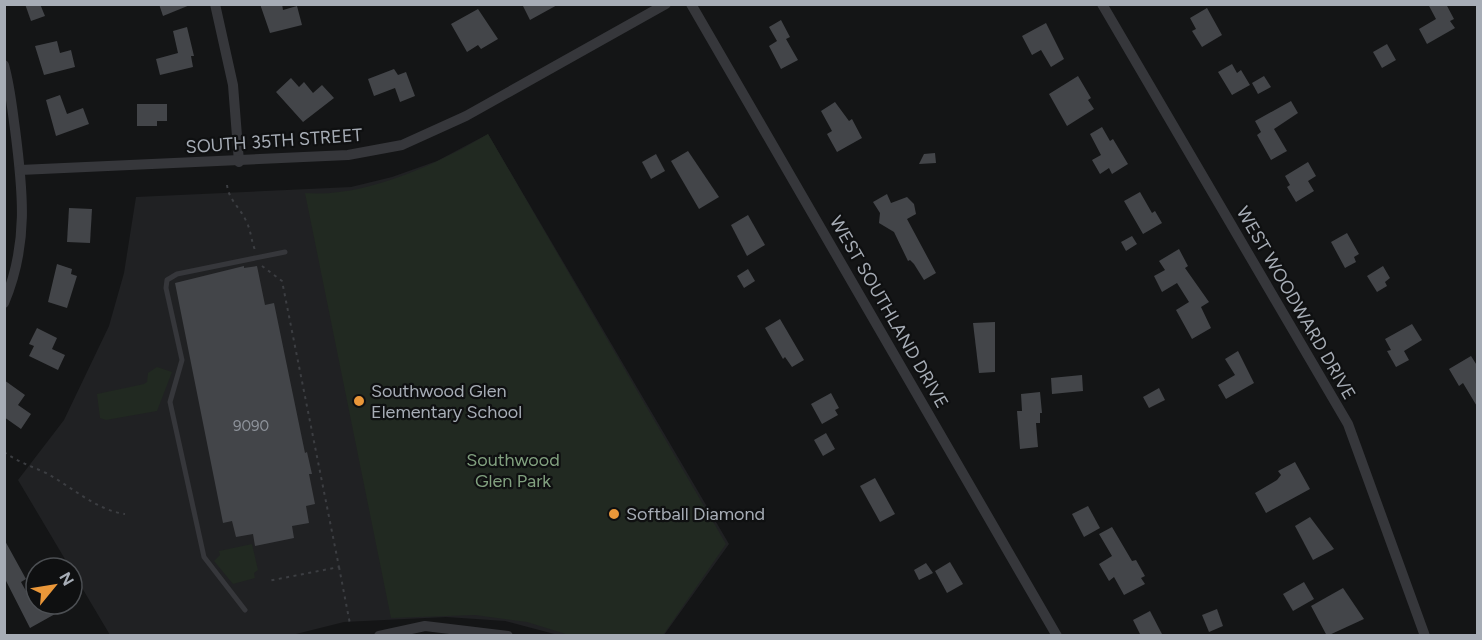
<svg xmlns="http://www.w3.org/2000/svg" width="1482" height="640" font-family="Figtree,sans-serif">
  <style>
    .built { fill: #202123 }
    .green { fill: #212921 }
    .building { fill: #434549 }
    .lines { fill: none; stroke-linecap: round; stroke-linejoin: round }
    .path { stroke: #3c3e42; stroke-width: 2; stroke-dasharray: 3 4.5; stroke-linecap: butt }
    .service { stroke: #36373b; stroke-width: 5 }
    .minor { stroke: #36373b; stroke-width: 10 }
    .poi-dot { fill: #ea9739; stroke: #0f1011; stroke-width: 2 }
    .labels { text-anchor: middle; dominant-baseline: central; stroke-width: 4.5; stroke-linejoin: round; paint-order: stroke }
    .number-label { font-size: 15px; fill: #8e939b }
    .street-label { font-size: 18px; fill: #a7adb6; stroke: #0f1011 }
    .poi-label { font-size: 18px; fill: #a7adb6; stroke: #0f1011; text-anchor: start }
    .park-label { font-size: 18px; fill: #81a07f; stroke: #0f1011 }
  </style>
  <rect width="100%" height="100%" fill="#141516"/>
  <path class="built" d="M488,134L729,544L664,635H558L505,621L446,617L344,622L292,635H110L18,480L64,420L109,326L124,273L136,197L351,187L392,177L437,161Z"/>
  <g class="green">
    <path d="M488,134L726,544L663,635H569L527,622L475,615L391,618L305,193C365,198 438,164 488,134Z"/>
    <path d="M157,367L172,372L157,411L106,420L100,418L97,394L144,384L147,382L148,373Z"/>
    <path d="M252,544L258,570L254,573L255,578L233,584L214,561L220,555L219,551Z"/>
  </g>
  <g class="building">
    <path d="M25,4H40L45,16L31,21Z"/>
    <path d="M159,4H190V5L163,16Z"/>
    <path d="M260,4H282L283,10L297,6L302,25L270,33Z"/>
    <path d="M522,4H559L530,20Z"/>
    <path d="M1428,4H1446L1454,19L1450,21L1455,28L1427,44L1419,29L1436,19Z"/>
    <path d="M1207,8L1222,35L1202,47L1192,31L1196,29L1190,18Z"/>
    <path d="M478,9L498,39L481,49L478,45L467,52L451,24Z"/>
    <path d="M781,20L790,37L786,39L798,60L781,69L769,46L777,41L769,27Z"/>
    <path d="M1046,23L1064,59L1051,67L1041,50L1032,55L1022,36Z"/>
    <path d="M187,27L194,56H191L193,67L160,75L156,59L178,53L173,31Z"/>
    <path d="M57,41L60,53L71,50L75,67L44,75L35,46Z"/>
    <path d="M1387,44L1396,60L1382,68L1373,52Z"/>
    <path d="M1232,64L1237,73L1241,70L1250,85L1232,95L1218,72Z"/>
    <path d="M394,69L398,75L406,72L415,96L400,102L395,88L374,96L368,79Z"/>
    <path d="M1078,76L1091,98L1088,100L1094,109L1067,126L1049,94Z"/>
    <path d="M1264,76L1271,87L1258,94L1252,83Z"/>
    <path d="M291,78L299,87L304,82L313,93L322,85L334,98L303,122L276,92Z"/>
    <path d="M60,95L67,114L83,108L89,124L56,136L46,100Z"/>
    <path d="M1291,101L1298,113L1274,129L1287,151L1271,160L1257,135L1261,132L1255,121Z"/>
    <path d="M835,102L849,121L852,119L862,138L837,152L827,134L832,131L821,111Z"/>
    <path d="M137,104H167V121H157V126H137Z"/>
    <path d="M1102,127L1110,141L1113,139L1128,164L1112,174L1109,168L1100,174L1092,160L1101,155L1090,134Z"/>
    <path d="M688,151L719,197L699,209L671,161Z"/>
    <path d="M935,153L936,163L919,164L924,154Z"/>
    <path d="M656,154L665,171L651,179L642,162Z"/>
    <path d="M1308,162L1316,176L1308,181L1314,191L1296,202L1287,187L1290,185L1285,176Z"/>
    <path d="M1140,192L1152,213L1155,211L1162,223L1143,234L1124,201Z"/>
    <path d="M887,194L891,203L907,197L914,204L916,214L907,219L936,273L924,280L914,264L910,260L908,261L894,232L879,223L880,213L873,202Z"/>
    <path d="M69,208L92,209L90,243L67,242Z"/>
    <path d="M748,215L765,245L747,256L731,225Z"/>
    <path d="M1347,233L1359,254L1354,257L1356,262L1345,268L1331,242Z"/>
    <path d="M1132,236L1137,244L1126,251L1121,242Z"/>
    <path d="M1179,249L1188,266L1185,268L1209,302L1201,307L1211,328L1192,339L1176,310L1189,302L1177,283L1162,292L1154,276L1165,270L1159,261Z"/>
    <path d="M57,264L72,269L71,274L77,276L67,308L48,302Z"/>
    <path d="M244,266V268L257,266L265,305L274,303L305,453L307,452L312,474H309L315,504L306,506L309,523L292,526L294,538L255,546L253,534L236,537L232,521L223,523L175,283Z"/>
    <path d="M1383,266L1390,278L1385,282L1387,286L1377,292L1367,276Z"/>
    <path d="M748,269L755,281L744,288L737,276Z"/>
    <path d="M780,319L804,360L792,367L785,357L783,359L765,328Z"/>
    <path d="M995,322V372L979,373L973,323Z"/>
    <path d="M1412,324L1422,340L1404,351L1409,360L1396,367L1387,351L1391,350L1385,339Z"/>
    <path d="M37,328L57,338L52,349L65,355L58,370L29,356L34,346L29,344Z"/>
    <path d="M1238,351L1254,383L1226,399L1218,385L1235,375L1225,359Z"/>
    <path d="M1471,356L1478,367V408L1463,383L1459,386L1449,369Z"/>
    <path d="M1082,375L1083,391L1052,394L1051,378Z"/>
    <path d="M4,380L25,395L18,405L31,414L21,429L4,417Z"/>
    <path d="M1159,388L1165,400L1149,408L1143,397Z"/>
    <path d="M1040,392L1042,413H1040V423H1036L1038,447L1020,449L1017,411H1022L1021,394Z"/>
    <path d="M831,393L839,408L835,410L838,415L822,424L811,404Z"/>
    <path d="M826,433L835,449L823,456L814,440Z"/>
    <path d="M1295,462L1310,489L1266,513L1255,493L1277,480L1281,475L1278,471Z"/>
    <path d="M875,478L895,514L880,522L860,486Z"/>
    <path d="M1088,506L1100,528L1084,537L1072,514Z"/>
    <path d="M1310,517L1334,549L1313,560L1295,526Z"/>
    <path d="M1112,527L1132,561L1136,560L1145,576L1141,578L1145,584L1124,595L1114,577L1109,581L1099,564L1112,556L1099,534Z"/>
    <path d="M4,539L26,579L21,582L31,600L36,598V604H73L30,628L4,577Z"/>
    <path d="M950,562L963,584L947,593L935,571Z"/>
    <path d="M926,563L933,573L919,580L914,570Z"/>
    <path d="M1304,582L1314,599L1293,611L1283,594Z"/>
    <path d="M1343,588L1364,619L1327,636L1311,606Z"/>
    <path d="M1217,609L1223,626L1209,632L1202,615Z"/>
    <path d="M1150,611L1163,636H1141L1133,620Z"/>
  </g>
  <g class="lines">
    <g class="path">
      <path d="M227,185C229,201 241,208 247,223C251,231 251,240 255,250"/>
      <path d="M262,266L282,281L339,567L268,581"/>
      <path d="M4,452C18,462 31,466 46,473C72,487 96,510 125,514"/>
      <path d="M339,567L350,624"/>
    </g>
    <path class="service" d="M245,610L204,557L170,402L182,360L166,288L167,280L177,274L285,252"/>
    <g class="minor">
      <path d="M215,4L233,85L239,162"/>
      <path d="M691,4L1057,636"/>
      <path d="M1102,4L1348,424L1425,636"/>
      <path d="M4,65C10,86 12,108 15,129C23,191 29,244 4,303"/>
      <path d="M20,170L348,155L402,145L466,116L666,4"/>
      <path d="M379,636L425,626L508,636"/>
    </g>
  </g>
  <g class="poi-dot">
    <circle cx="359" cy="401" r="6"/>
    <circle cx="614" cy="514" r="6"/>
  </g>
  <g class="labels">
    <g class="number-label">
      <text x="251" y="426">9090</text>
    </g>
    <g class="street-label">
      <text transform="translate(274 141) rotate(-4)">SOUTH 35TH STREET</text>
      <text transform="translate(1296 303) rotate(60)">WEST WOODWARD DRIVE</text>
      <text transform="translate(889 312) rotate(60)">WEST SOUTHLAND DRIVE</text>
    </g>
    <g class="poi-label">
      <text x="371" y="391">Southwood Glen<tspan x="371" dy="21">Elementary School</tspan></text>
      <text x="626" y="514">Softball Diamond</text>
    </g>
    <g class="park-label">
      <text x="513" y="460">Southwood<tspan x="513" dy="21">Glen Park</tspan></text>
    </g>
  </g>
  <rect width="1482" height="640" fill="none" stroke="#a7adb6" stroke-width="12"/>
  <g transform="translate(54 586) rotate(60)"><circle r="28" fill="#0f1011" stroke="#4c4f53" stroke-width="1.5"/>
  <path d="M0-4.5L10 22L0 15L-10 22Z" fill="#ea9739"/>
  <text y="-9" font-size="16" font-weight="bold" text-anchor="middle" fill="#a7adb6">N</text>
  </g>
</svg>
